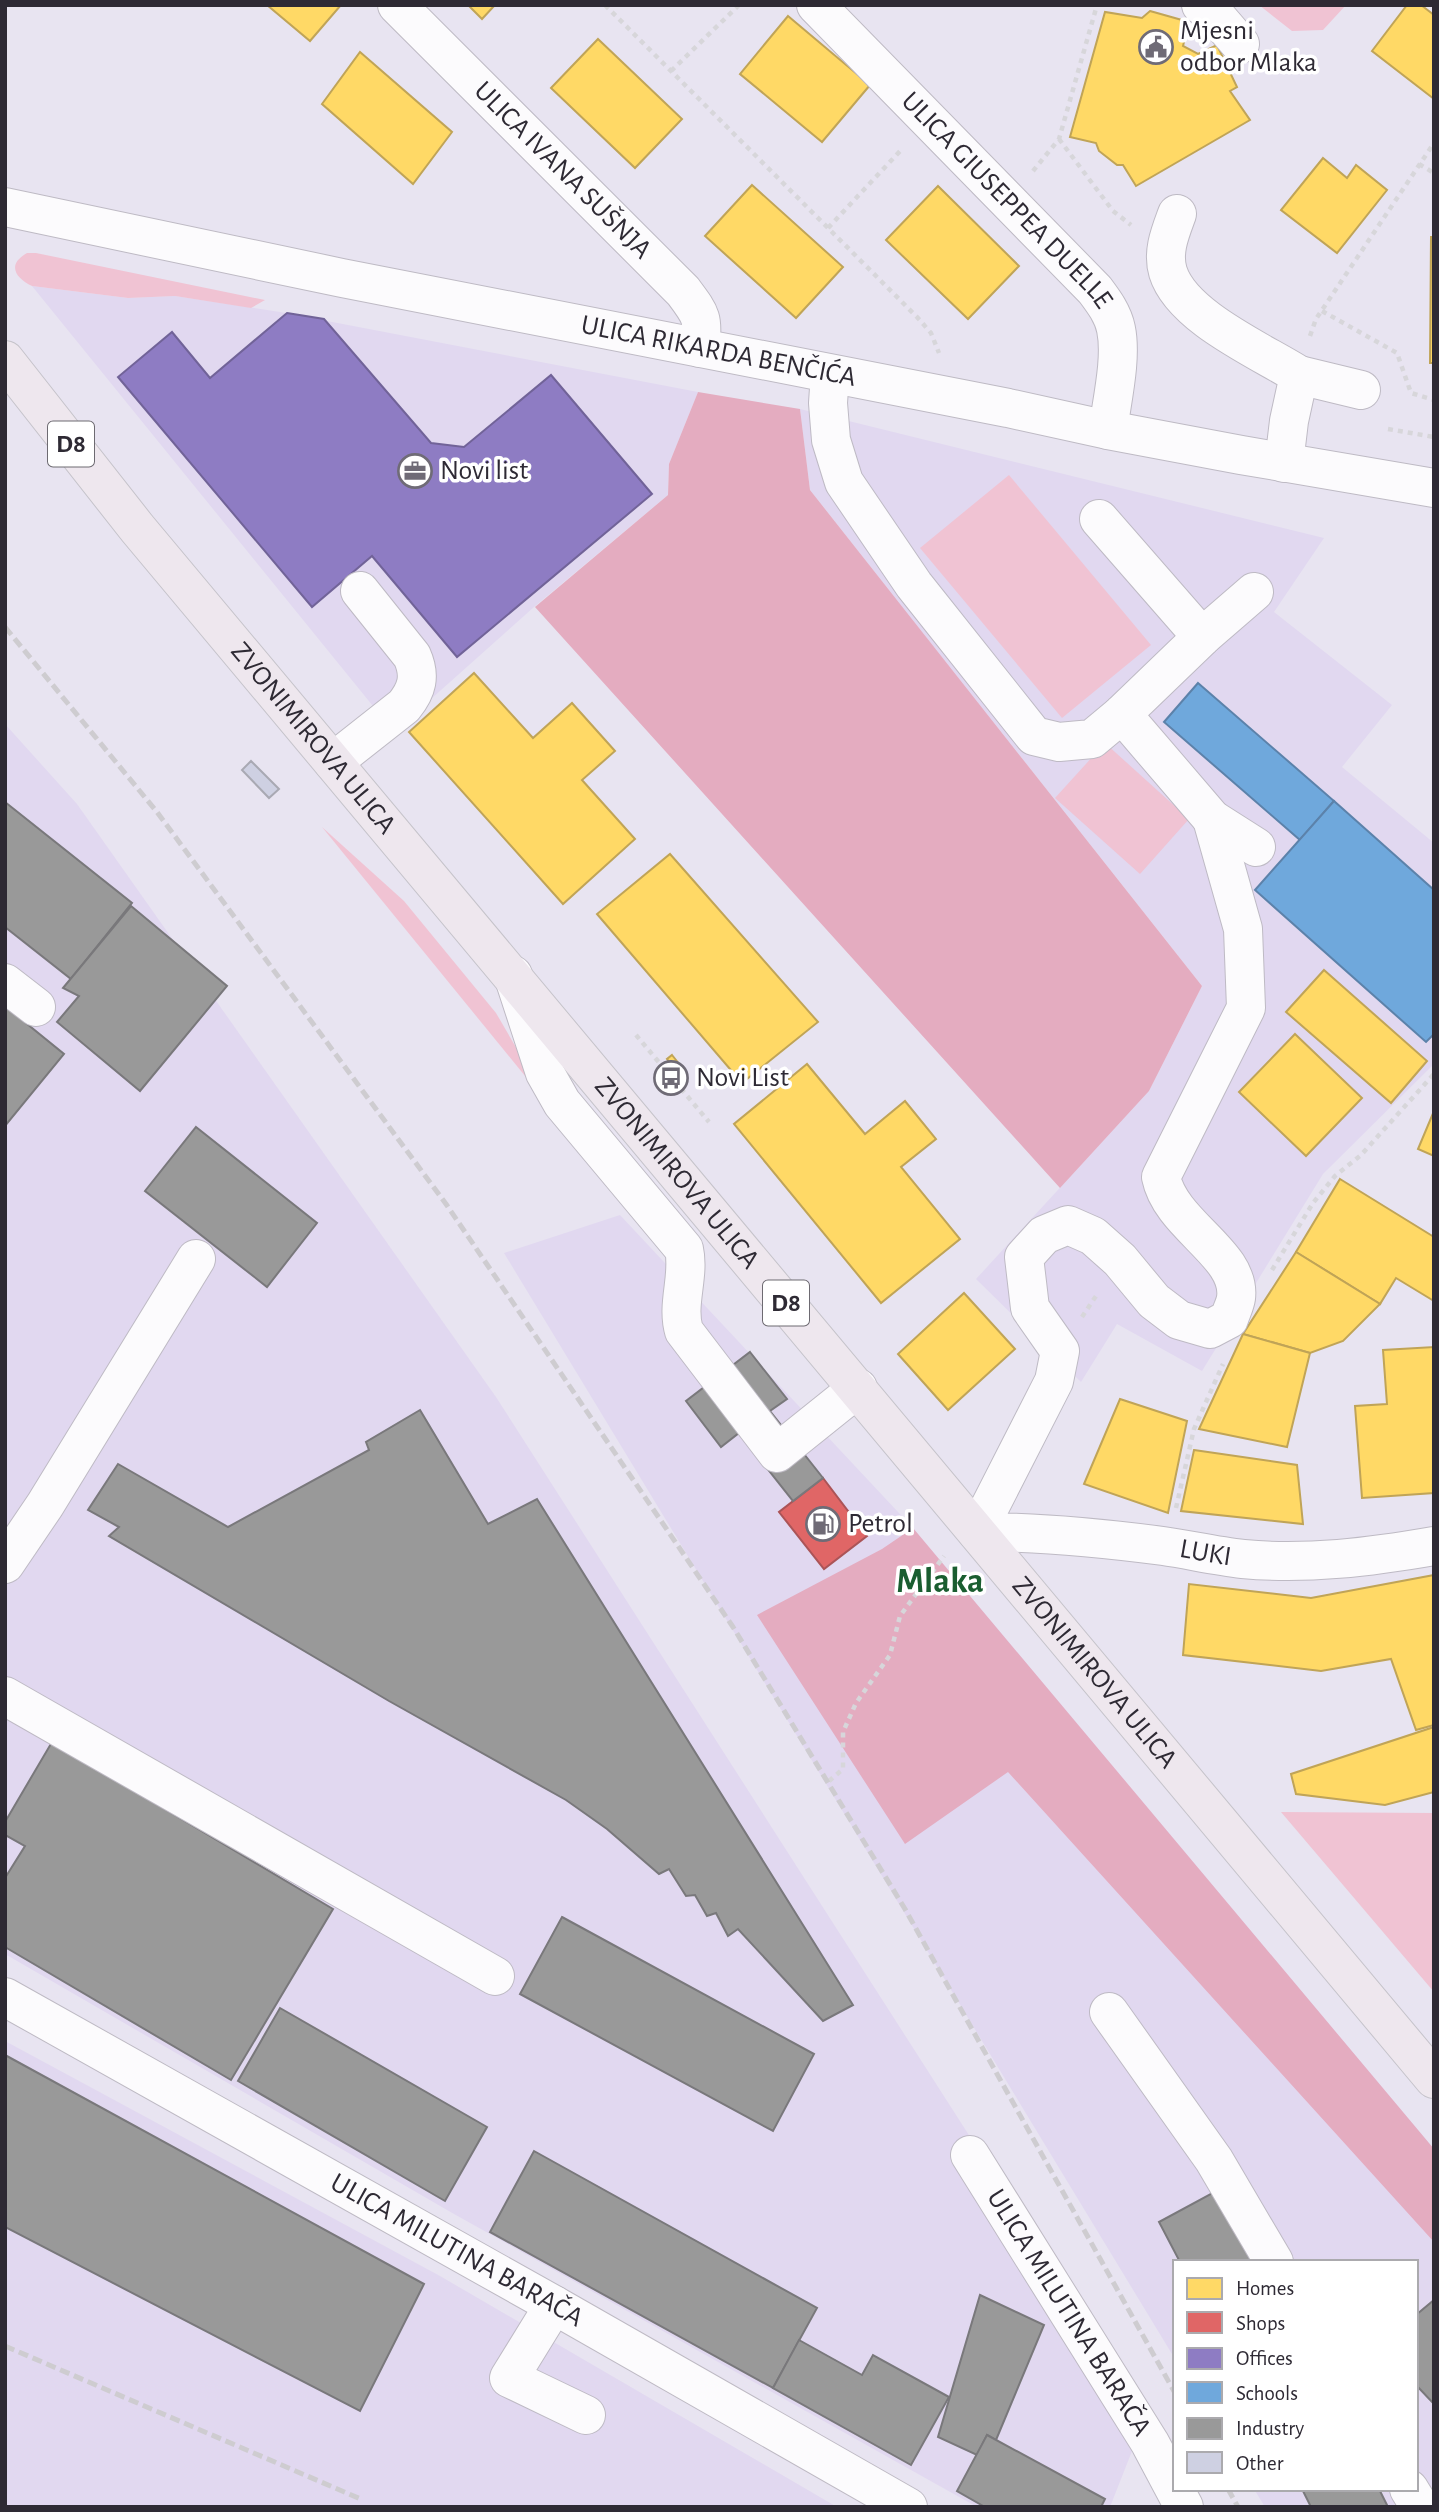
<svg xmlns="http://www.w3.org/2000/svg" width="1439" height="2512" font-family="'Alegreya Sans',sans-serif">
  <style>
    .built { fill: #e1d8f0 }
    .green { fill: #f0c3d3 }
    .forest { fill: #e4acc0 }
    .homes { fill: #ffd966; stroke: #c0a457; stroke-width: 2 }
    .shops { fill: #e06666; stroke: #ab5457; stroke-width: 2 }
    .offices { fill: #8e7cc3; stroke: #716398; stroke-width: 2 }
    .schools { fill: #6fa8dc; stroke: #5c82aa; stroke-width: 2 }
    .industry { fill: #999; stroke: #79787b; stroke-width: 2 }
    .building { fill: #ced0e2; stroke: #a9a9b3; stroke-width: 2 }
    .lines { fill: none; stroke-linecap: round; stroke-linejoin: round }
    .minor-casing { stroke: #bebac4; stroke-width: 40 }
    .major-casing { stroke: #c5c3ca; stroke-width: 40 }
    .path { stroke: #d7d6da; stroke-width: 4.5; stroke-dasharray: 5 5; stroke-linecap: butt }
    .minor { stroke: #fcfbfd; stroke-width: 38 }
    .major { stroke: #eee7ee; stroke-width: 38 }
    .rail { stroke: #ceccd0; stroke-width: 5; stroke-dasharray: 10 5; stroke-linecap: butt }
    .labels { text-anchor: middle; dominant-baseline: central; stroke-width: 7; stroke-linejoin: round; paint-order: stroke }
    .shield { fill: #fff; stroke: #6d6a71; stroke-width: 2 }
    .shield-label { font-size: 26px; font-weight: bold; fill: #2e2a34 }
    .poi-label { font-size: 28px; fill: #2e2a34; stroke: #fff; text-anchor: start }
    .street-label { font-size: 28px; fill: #2e2a34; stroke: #fff }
    .district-label { font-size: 35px; font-weight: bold; fill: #1a5d30; stroke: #fff }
  </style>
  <rect width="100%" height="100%" fill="#e8e4f1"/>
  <g class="built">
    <path d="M32,286L128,298L175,296L280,312L698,392L669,464L668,495L534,607L394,732Z"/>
    <path d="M800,409L1324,538L1274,612L1392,705L1342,767L1434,843V1064L1323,1174L1202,1371L1117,1324L1081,1382L976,1279L1149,1091L1202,986L810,490Z"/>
    <path d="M5,724L77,804L496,1397L1147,2413L1110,2507H977L454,2214L5,1954Z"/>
    <path d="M620,1215L913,1528L1434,2149V2507H1265L1254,2489H1416V2262H1175V2359L504,1253Z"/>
    <path d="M5,2041L440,2276L837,2507H5Z"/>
  </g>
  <g class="green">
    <path d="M1259,5H1346L1323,30L1292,31Z"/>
    <path d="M27,253H36L265,300L251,308L175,296L128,298L32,286C16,278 6,265 27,253Z"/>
    <path d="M1009,475L1151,645L1062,718L920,548Z"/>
    <path d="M1105,743L1189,819L1140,874L1055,798Z"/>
    <path d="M322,827L404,901L496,1013L528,1068L543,1098Z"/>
    <path d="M1281,1812L1434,1813V1992Z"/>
  </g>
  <g class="forest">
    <path d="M698,392L800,409L810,490L1202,986L1149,1091L1060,1188L535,607L668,495L669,464Z"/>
    <path d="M913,1528L1434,2149V2242L1008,1772L905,1844L757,1615L882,1549Z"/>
  </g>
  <g class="homes">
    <path d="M267,5H341L310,41Z"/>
    <path d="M468,5H495L482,19Z"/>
    <path d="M1407,5H1421L1434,15V99L1372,51Z"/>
    <path d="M1150,11L1189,22L1183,46L1198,54L1217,45L1237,87L1230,91L1250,120L1136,186L1123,165H1117L1099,151L1096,143L1070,137L1105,12L1142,18Z"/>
    <path d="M788,16L870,85L822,142L740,74Z"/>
    <path d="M598,39L682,119L635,168L551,88Z"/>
    <path d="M360,52L452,132L413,184L322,104Z"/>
    <path d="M1323,158L1347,178L1356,165L1387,190L1337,253L1281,210Z"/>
    <path d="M752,185L843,267L796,318L705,236Z"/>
    <path d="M938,186L1019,266L968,319L886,240Z"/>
    <path d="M1431,237H1434V363H1430Z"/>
    <path d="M474,673L533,738L572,703L615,751L582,780L635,839L563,904L409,732Z"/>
    <path d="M670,854L818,1022L742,1083L597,914Z"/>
    <path d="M1324,970L1427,1061L1391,1103L1286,1012Z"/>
    <path d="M1295,1034L1362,1098L1306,1156L1239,1092Z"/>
    <path d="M672,1055L684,1070L679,1074L667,1059Z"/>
    <path d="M807,1064L865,1134L905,1101L936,1139L901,1167L960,1239L881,1303L734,1124Z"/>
    <path d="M1434,1111V1156L1418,1149Z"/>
    <path d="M1340,1179L1434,1237V1301L1396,1278L1380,1304L1296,1252Z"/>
    <path d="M1296,1252L1380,1304L1343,1341L1310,1353L1243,1334Z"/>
    <path d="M964,1293L1015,1349L948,1410L898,1354Z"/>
    <path d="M1243,1334L1310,1353L1287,1447L1199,1429Z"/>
    <path d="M1434,1347V1493L1362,1498L1355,1406L1387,1404L1383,1350Z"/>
    <path d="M1120,1399L1187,1421L1168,1513L1084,1484Z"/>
    <path d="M1194,1450L1297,1465L1303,1524L1181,1511Z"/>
    <path d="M1434,1575V1725L1416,1730L1391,1659L1321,1671L1183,1655L1189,1584L1311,1598Z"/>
    <path d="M1434,1727V1792L1385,1805L1296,1794L1291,1774Z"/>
  </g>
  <path class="shops" d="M823,1478L867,1536L824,1569L779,1512Z"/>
  <path class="offices" d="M287,313L324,319L431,443L464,447L551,375L652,494L457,657L372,556L312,607L118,377L172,332L210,378Z"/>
  <g class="schools">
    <path d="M1198,683L1334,801L1300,840L1164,722Z"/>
    <path d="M1334,801L1434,890V1034L1426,1042L1255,890Z"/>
  </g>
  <g class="industry">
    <path d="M5,802L132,903L71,979L5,927Z"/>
    <path d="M131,906L227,986L140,1091L57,1022L79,996L63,988Z"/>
    <path d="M5,1006L64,1054L5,1126Z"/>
    <path d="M196,1127L317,1223L267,1287L145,1191Z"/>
    <path d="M750,1352L787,1399L770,1411L823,1478L793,1501L739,1433L721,1447L686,1401Z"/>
    <path d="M420,1410L488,1524L537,1499L853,2005L823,2021L738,1929L728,1936L716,1913L707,1916L695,1895L686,1896L669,1869L659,1874L607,1829L566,1800L389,1701L109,1536L119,1527L88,1510L118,1464L228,1527L369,1450L366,1442Z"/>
    <path d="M52,1742L333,1909L231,2080L5,1947V1878L25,1846L5,1835V1822Z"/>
    <path d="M562,1917L814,2054L773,2131L520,1994Z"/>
    <path d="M280,2008L487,2127L445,2201L238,2081Z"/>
    <path d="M5,2055L424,2284L360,2411L5,2227Z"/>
    <path d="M534,2151L817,2308L773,2388L490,2232Z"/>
    <path d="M1218,2190L1257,2262H1180L1159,2222Z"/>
    <path d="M980,2295L1044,2325L996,2440L987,2435L977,2455L938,2437Z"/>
    <path d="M1434,2300V2404L1416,2385V2315Z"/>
    <path d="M799,2340L862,2375L873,2355L949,2397L911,2465L773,2388Z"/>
    <path d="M987,2435L1105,2499L1101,2507H985L957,2491Z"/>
    <path d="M1302,2489H1379L1388,2507H1311Z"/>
  </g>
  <path class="building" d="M251,761L279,789L269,798L242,770Z"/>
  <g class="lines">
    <g class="minor-casing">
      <g id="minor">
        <path id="s1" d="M397,5L683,291C701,315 704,318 700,348"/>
        <path id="s2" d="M816,5L1095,290C1104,302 1113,314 1116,329C1122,358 1112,400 1108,430"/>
        <path d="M1201,5L1215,15L1240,44"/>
        <path id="s3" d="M5,207L342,278L1008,408L1108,430L1241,455L1434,488"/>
        <path d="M1177,214C1170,233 1162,252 1168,272C1182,317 1261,351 1299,375L1289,421L1284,463"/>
        <path d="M830,374L828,403L831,440L844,482L914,585L1034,736L1059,742L1092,739L1122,714L1202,637L1254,592"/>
        <path d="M1299,375L1361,390"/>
        <path d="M1099,519L1202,637"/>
        <path d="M1122,714L1212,819L1256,847"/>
        <path d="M333,762L404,706C417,690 421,676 412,656L360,591"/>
        <path id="s4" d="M1212,819L1243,929L1246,1008L1161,1177C1171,1226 1242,1254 1236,1298C1235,1305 1231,1312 1229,1319L1210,1329L1179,1320L1154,1301L1120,1260L1093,1236L1068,1225L1044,1235L1024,1257L1030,1308L1060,1351L1054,1381L977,1532C1040,1532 1101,1538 1163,1546C1190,1550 1216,1556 1243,1559C1306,1565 1371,1557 1434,1546"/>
        <path d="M513,975L545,1073L562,1103L684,1249C690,1276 676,1304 684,1331L777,1453L858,1388"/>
        <path d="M5,983L36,1007"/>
        <path d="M5,1564L45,1505L196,1259"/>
        <path d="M5,1696L495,1976"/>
        <path id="s5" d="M5,1997L554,2305L908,2507"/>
        <path d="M1109,2012L1214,2160L1274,2262"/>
        <path id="s6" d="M970,2155L1150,2443L1184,2507"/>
        <path d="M554,2305L509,2378L586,2415"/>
        <path d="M1409,2489L1420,2507"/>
      </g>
    </g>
    <g class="major-casing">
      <g id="major">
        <path id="s7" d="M5,360L137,528L1434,2079"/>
      </g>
    </g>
    <g class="path">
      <path d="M605,5L917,317L931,333L939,353"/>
      <path d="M671,71L739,5"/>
      <path d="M1059,139L1113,211L1131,225"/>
      <path d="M1419,164L1434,173"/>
      <path d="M1033,171L1059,139L1097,5"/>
      <path d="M828,228L902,149"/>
      <path d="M1322,311L1397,353L1411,393L1434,400"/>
      <path d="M1310,336L1316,319L1434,143"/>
      <path d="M1388,429L1434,437"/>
      <path d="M636,1035L709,1122"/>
      <path d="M1272,1270L1313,1203L1335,1176L1361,1155L1434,1074"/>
      <path d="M1082,1317L1098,1293"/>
      <path d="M1176,1508L1194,1429L1223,1364"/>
      <path d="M829,1781L843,1769V1732L856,1703L890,1655L900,1616L944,1556"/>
    </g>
    <use href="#minor" class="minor"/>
    <use href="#major" class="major"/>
    <g class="rail">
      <path d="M5,627L157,812L446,1204L733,1627L905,1909L1175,2393"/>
      <path d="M5,2346L363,2500"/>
      <path d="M1228,2489L1238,2507"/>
    </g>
  </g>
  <defs>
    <g id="civic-ring" transform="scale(1.75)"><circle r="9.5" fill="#fff" stroke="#6f6b76" stroke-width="1.5"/><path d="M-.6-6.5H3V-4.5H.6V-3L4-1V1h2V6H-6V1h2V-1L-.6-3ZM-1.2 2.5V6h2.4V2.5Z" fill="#6f6b76"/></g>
    <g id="office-ring" transform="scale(1.75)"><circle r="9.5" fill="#fff" stroke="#6f6b76" stroke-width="1.5"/><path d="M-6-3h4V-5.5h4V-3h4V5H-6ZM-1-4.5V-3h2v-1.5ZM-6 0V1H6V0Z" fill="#6f6b76"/></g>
    <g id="bus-ring" transform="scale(1.75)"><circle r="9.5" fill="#fff" stroke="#6f6b76" stroke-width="1.5"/><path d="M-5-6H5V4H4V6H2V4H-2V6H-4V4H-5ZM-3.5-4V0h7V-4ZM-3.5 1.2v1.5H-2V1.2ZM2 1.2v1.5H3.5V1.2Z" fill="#6f6b76"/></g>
    <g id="fuel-ring" transform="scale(1.75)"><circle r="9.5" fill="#fff" stroke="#6f6b76" stroke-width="1.5"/><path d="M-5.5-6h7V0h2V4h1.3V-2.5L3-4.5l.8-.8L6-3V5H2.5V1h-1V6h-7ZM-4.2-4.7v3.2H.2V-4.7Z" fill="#6f6b76"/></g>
  </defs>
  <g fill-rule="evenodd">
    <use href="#civic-ring" x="1156" y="47"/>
    <use href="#office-ring" x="415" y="471"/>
    <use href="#bus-ring" x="671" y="1078"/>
    <use href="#fuel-ring" x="823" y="1524"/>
  </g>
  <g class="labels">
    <g class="shield">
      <rect x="48" y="421.5" width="46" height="45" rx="5"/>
      <rect x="763" y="1280.5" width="46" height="45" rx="5"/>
    </g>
    <g class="shield-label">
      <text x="71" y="444">D8</text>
      <text x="786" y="1303">D8</text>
    </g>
    <g class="poi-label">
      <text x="1180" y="31">Mjesni<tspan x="1180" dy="32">odbor Mlaka</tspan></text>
      <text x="440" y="471">Novi list</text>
      <text x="696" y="1078">Novi List</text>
      <text x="848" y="1524">Petrol</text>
    </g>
    <g class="street-label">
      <text stroke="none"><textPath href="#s1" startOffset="234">ULICA IVANA SUŠNJA</textPath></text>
      <text stroke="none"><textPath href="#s2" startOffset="273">ULICA GIUSEPPEA DUELLE</textPath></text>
      <text stroke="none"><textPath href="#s3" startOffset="728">ULICA RIKARDA BENČIĆA</textPath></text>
      <text stroke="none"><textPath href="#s7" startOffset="488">ZVONIMIROVA ULICA</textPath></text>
      <text stroke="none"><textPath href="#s7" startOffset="1055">ZVONIMIROVA ULICA</textPath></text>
      <text stroke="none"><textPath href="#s4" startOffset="1342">LUKI</textPath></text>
      <text stroke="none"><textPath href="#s7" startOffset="1706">ZVONIMIROVA ULICA</textPath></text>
      <text stroke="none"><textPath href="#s5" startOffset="518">ULICA MILUTINA BARAČA</textPath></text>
      <text stroke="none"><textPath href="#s6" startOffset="186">ULICA MILUTINA BARAČA</textPath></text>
    </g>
    <g class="district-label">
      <text x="940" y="1581">Mlaka</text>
    </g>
  </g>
  <rect width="1439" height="2512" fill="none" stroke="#2e2a34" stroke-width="14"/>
  <rect x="1173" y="2260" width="245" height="231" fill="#ffffff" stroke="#abaaae" stroke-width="2"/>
  <rect x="1187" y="2278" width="35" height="21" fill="#ffd966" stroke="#abaaae" stroke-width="2"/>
  <text x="1236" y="2295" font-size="21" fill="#2e2a34">Homes</text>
  <rect x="1187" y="2312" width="35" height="21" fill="#e06666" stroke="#abaaae" stroke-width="2"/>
  <text x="1236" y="2330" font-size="21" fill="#2e2a34">Shops</text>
  <rect x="1187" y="2348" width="35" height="21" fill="#8e7cc3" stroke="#abaaae" stroke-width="2"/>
  <text x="1236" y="2365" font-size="21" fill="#2e2a34">Offices</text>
  <rect x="1187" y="2382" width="35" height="21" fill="#6fa8dc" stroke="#abaaae" stroke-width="2"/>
  <text x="1236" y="2400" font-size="21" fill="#2e2a34">Schools</text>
  <rect x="1187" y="2418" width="35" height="21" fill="#999999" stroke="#abaaae" stroke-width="2"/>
  <text x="1236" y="2435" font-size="21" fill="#2e2a34">Industry</text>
  <rect x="1187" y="2452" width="35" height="21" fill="#ced0e2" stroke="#abaaae" stroke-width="2"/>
  <text x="1236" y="2470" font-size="21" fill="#2e2a34">Other</text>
</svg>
